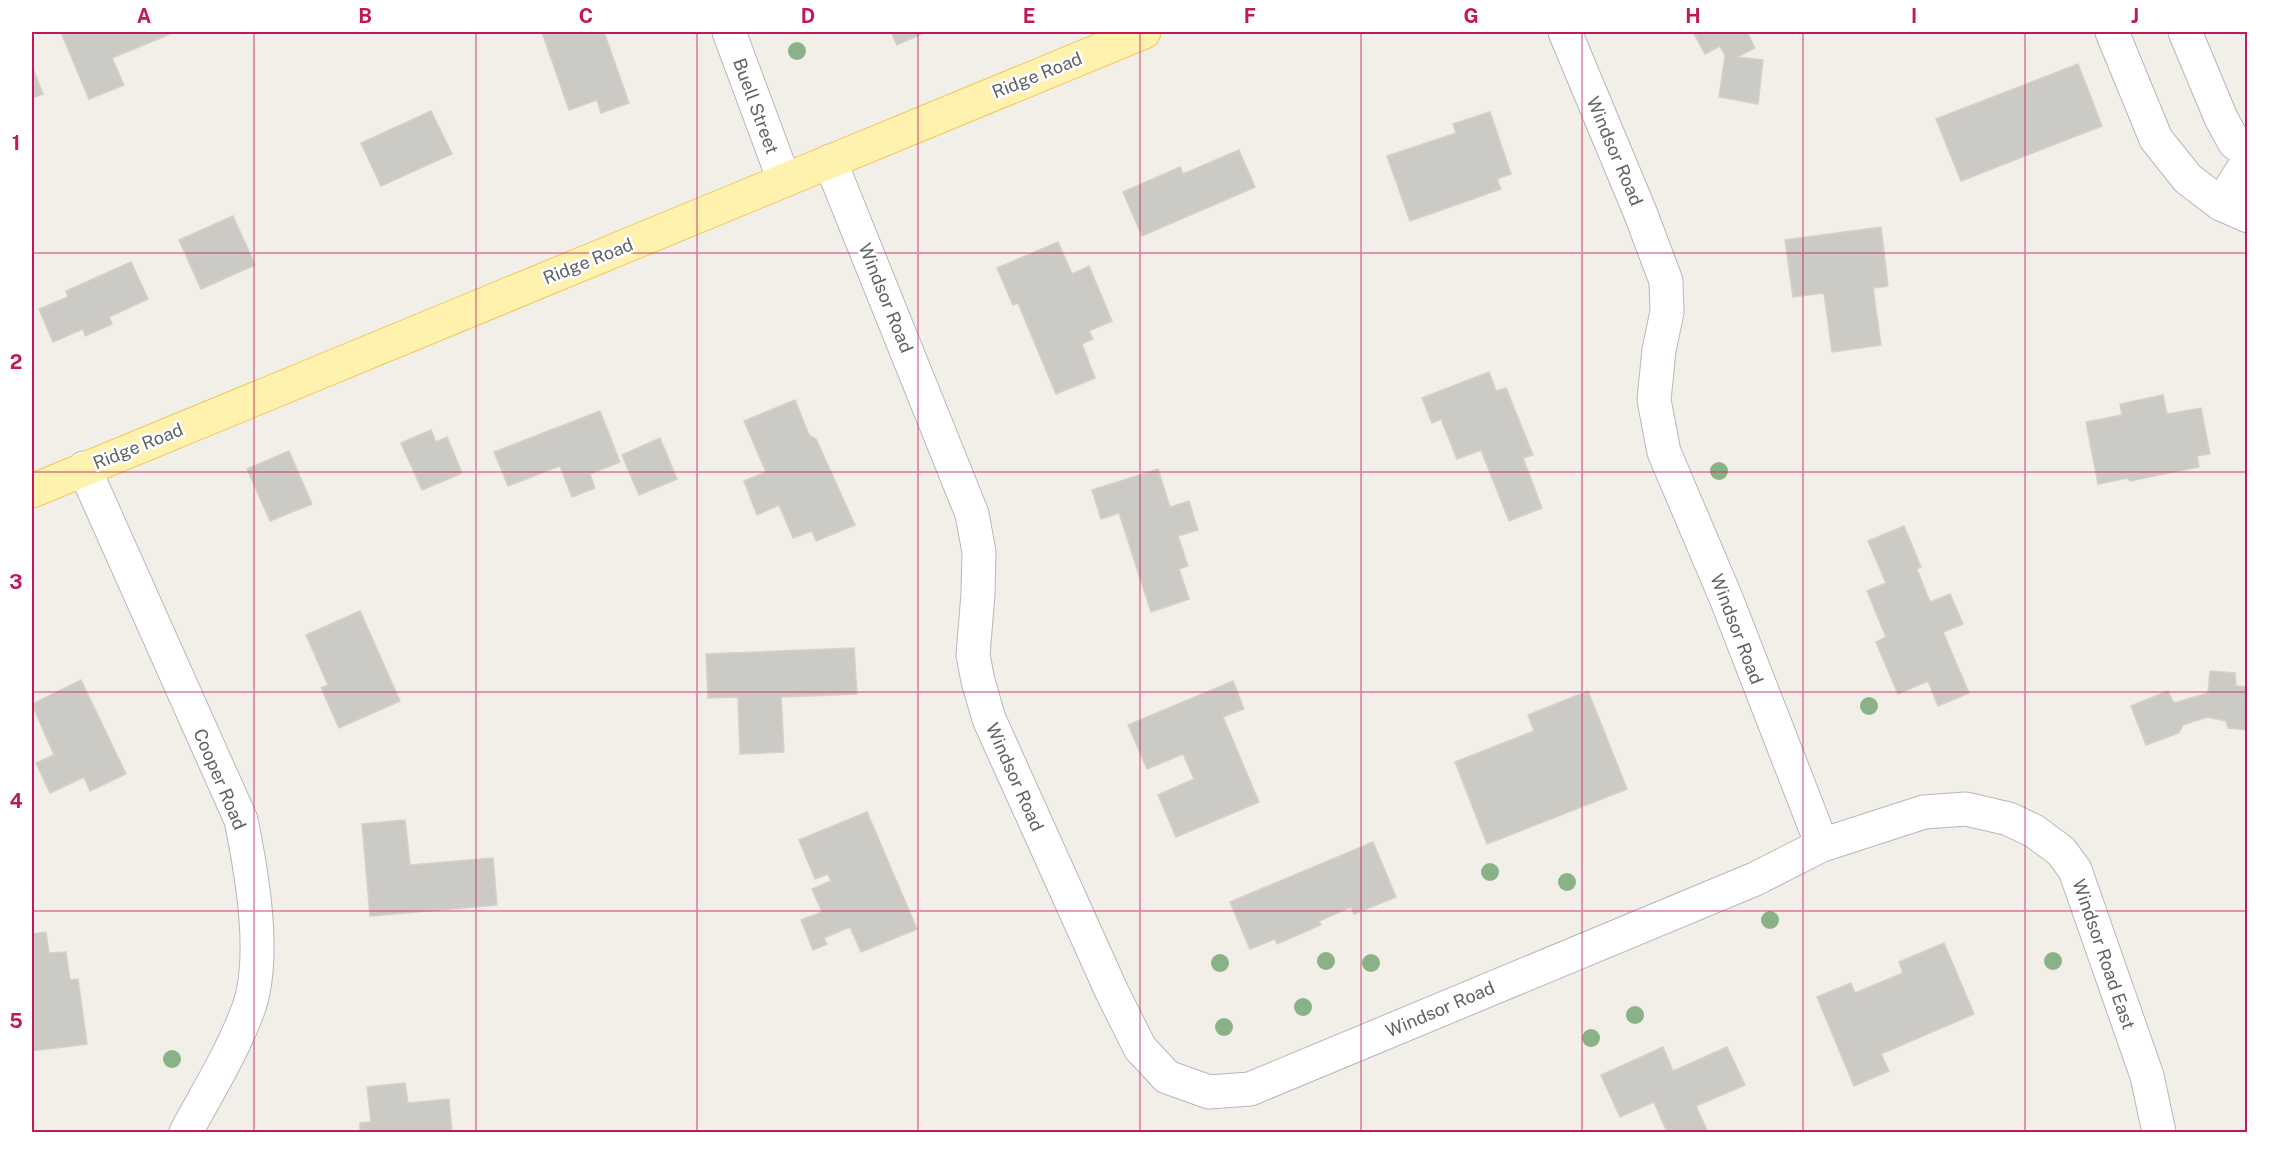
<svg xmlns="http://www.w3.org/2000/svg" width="2279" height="1164" font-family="'Public Sans',sans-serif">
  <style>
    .building { fill: #cccac5; stroke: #d6d1c6; stroke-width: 1.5 }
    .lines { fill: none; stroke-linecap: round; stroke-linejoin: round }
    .minor-casing { stroke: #b5b8bc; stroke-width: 35 }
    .major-casing { stroke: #f2c960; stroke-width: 35 }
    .minor { stroke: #fff; stroke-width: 33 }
    .major { stroke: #fff2af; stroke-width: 33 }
    .tree { fill: #89b387 }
    .grid { fill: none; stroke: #c2185b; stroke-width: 1.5; stroke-opacity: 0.55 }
    .labels { text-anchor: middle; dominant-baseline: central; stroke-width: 5; stroke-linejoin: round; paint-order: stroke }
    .street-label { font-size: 18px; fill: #5f6368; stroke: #fff }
    .neatline { fill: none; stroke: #c2185b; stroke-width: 2 }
    .grid-label { font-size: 20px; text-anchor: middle; font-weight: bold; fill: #c2185b }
  </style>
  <rect width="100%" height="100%" fill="#f1efe8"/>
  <g class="building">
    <path d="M61,32H175L112,58L124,85L89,99Z"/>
    <path d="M542,32H604L629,103L601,113L597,100L569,110Z"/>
    <path d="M891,32H926L897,45Z"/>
    <path d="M1693,32H1747L1755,48L1737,57L1763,60L1758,104L1719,97L1725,56L1720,46L1705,54Z"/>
    <path d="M2078,64L2102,126L1961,181L1936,119Z"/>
    <path d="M32,66L43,94L32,98Z"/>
    <path d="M431,111L452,154L381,186L361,143Z"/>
    <path d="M1490,112L1511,174L1497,179L1501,189L1410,221L1387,156L1456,133L1453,124Z"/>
    <path d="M1239,150L1255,187L1142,236L1123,192L1180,167L1183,174Z"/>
    <path d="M233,216L255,265L201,289L179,240Z"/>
    <path d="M1881,227L1888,286L1873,288L1881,345L1832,352L1824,293L1793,297L1785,240Z"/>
    <path d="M1058,242L1072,274L1089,266L1112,321L1089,331L1093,339L1082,344L1095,378L1056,394L1018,303L1013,305L997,268Z"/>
    <path d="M131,262L148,299L109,317L112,324L85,336L83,329L53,342L39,309L68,297L66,291Z"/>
    <path d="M1489,372L1496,391L1506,388L1533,455L1523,458L1542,508L1509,521L1481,450L1457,459L1441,419L1432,423L1422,398Z"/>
    <path d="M2163,395L2167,414L2201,408L2210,454L2197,456L2199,467L2130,481L2127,478L2098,484L2086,422L2122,415L2120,404Z"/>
    <path d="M795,400L809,435L816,439L855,525L816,541L812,531L793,538L779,505L757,515L744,481L766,472L744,421Z"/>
    <path d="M600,411L620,462L590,474L595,488L572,497L560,466L508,486L494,452Z"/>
    <path d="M431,430L436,442L447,437L462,473L422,490L401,443Z"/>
    <path d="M660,438L677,479L639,495L622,455Z"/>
    <path d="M289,451L312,504L270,521L247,469Z"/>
    <path d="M1158,469L1170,507L1189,501L1198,530L1178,536L1188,566L1179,569L1189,599L1151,612L1119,513L1101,519L1092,490Z"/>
    <path d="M1904,526L1921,567L1917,569L1930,602L1950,594L1963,624L1943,632L1969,693L1938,706L1928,681L1898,694L1876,642L1886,637L1867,591L1886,583L1868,541Z"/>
    <path d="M360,611L400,701L339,728L321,688L328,685L306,635Z"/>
    <path d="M854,648L857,694L781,697L784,752L740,754L738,697L708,698L706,654Z"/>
    <path d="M2210,671L2235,673L2236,686L2248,687V730L2228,728L2226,721L2207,717L2183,725L2179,733L2146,745L2131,706L2168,691L2174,703L2208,693Z"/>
    <path d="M81,680L126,774L90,791L84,777L50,793L36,763L54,755L32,704Z"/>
    <path d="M1233,681L1244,709L1223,717L1259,802L1176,837L1158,795L1194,779L1183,754L1147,769L1128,725Z"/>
    <path d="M1588,691L1627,789L1487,844L1455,762L1534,731L1528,715Z"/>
    <path d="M867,812L917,929L861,952L850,927L824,938L827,944L813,950L801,920L822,912L812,889L831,881L828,874L815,879L799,840Z"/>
    <path d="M405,820L410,865L493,858L497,905L370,916L362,824Z"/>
    <path d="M1373,842L1396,897L1354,914L1351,907L1319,921L1321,925L1277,944L1275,939L1250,949L1230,902Z"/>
    <path d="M46,932L49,953L66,952L70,980L78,979L87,1044L32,1051V934Z"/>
    <path d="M1944,943L1974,1014L1881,1054L1889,1071L1854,1086L1817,997L1851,983L1855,993L1903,973L1899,962Z"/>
    <path d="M1663,1047L1673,1071L1727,1047L1745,1085L1696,1106L1708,1132H1667L1654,1102L1620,1117L1601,1075Z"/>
    <path d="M405,1083L408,1103L449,1099L452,1132H360V1123L371,1122L367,1087Z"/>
  </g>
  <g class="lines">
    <g class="minor-casing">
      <g id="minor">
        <path d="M729,32L784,180"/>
        <path d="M1565,32L1640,212L1666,281L1667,312L1659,350L1654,400L1664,452L1726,598L1822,845"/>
        <path d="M2112,32L2156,139L2188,179L2221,204L2248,216"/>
        <path d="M2185,32L2221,118L2234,142L2248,153"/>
        <path d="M830,161L972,514L979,552L978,594L973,655L978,681L989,719L1112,992L1140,1048L1167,1077L1209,1092L1250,1089L1755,879L1822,845L1924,812L1966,809L2009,819L2034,831L2061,851L2075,870L2147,1076L2159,1132"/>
        <path d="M2221,204L2248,161"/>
        <path d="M84,468L241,820C252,874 267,958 248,1010C232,1053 207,1093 186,1132"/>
      </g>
    </g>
    <g class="major-casing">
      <path id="major" d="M32,491L1144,32"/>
    </g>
    <use href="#minor" class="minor"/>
    <use href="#major" class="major"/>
  </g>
  <g class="tree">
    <circle cx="797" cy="51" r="9"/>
    <circle cx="1719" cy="471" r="9"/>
    <circle cx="1869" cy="706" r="9"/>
    <circle cx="1490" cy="872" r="9"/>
    <circle cx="1567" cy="882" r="9"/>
    <circle cx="1770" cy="920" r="9"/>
    <circle cx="1326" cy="961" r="9"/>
    <circle cx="2053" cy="961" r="9"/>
    <circle cx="1220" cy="963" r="9"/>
    <circle cx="1371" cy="963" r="9"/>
    <circle cx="1303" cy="1007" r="9"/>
    <circle cx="1635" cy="1015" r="9"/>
    <circle cx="1224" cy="1027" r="9"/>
    <circle cx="1591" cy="1038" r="9"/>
    <circle cx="172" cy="1059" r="9"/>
  </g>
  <path class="grid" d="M254,32V1132M476,32V1132M697,32V1132M918,32V1132M1140,32V1132M1361,32V1132M1582,32V1132M1803,32V1132M2025,32V1132M32,253H2248M32,472H2248M32,692H2248M32,911H2248"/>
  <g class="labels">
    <g class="street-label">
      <text transform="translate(1037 75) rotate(-22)">Ridge Road</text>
      <text transform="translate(756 106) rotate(70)">Buell Street</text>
      <text transform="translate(1615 151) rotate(67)">Windsor Road</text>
      <text transform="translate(588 261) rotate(-22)">Ridge Road</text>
      <text transform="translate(886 298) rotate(68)">Windsor Road</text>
      <text transform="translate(138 446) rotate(-22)">Ridge Road</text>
      <text transform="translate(1737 629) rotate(69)">Windsor Road</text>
      <text transform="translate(1015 777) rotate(66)">Windsor Road</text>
      <text transform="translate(220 779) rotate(67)">Cooper Road</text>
      <text transform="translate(2104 954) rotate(71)">Windsor Road East</text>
      <text transform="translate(1440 1009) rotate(-23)">Windsor Road</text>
    </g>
  </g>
  <rect width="2279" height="1164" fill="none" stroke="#ffffff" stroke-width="66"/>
  <rect x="33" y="33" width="2213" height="1098" class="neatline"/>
  <g class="grid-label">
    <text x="144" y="23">A</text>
    <text x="365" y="23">B</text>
    <text x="586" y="23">C</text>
    <text x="808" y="23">D</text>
    <text x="1029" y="23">E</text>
    <text x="1250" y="23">F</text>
    <text x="1471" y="23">G</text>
    <text x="1693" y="23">H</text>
    <text x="1914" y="23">I</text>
    <text x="2135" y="23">J</text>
    <text x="16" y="150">1</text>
    <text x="16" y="369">2</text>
    <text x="16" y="589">3</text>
    <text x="16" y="808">4</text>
    <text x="16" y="1028">5</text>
  </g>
</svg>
